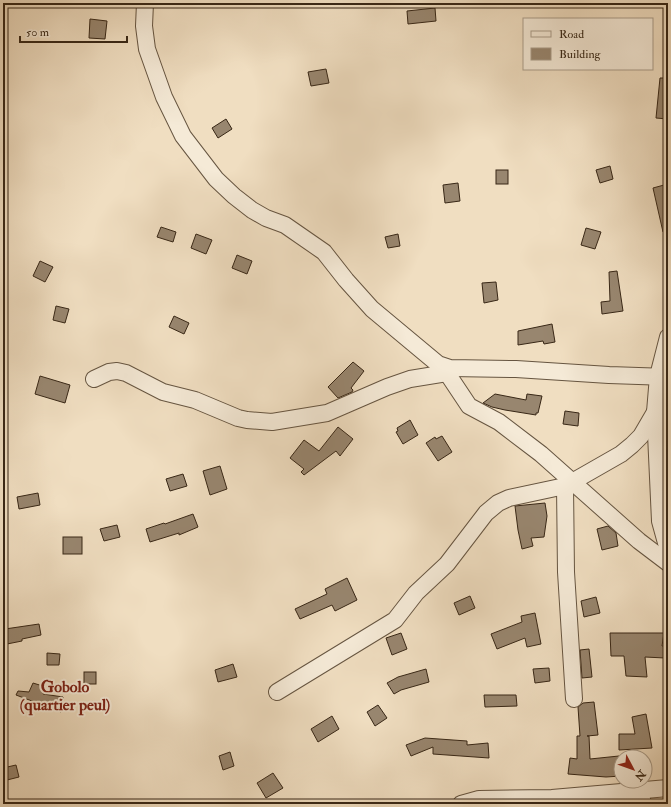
<svg xmlns="http://www.w3.org/2000/svg" width="671" height="807" font-family="'IM FELL Double Pica',serif">
  <style>
    .building { fill: #98866f; stroke: #382716 }
    .lines { fill: none; stroke-linecap: round; stroke-linejoin: round }
    .street-casing { stroke: #665541; stroke-width: 18 }
    .street { stroke: #f5ead7; stroke-width: 16 }
    .labels { text-anchor: middle; dominant-baseline: central; stroke-width: 4; stroke-linejoin: round; paint-order: stroke }
    .quarter-label { font-size: 16px; font-weight: bold; fill: #7a1f14; stroke: #f5ead7 }
  </style>
  <rect width="100%" height="100%" fill="#f0dec1"/>
  <filter id="stains"><feTurbulence type="fractalNoise" baseFrequency=".005" numOctaves="4"/><feColorMatrix values="0 0 0 0 .2 0 0 0 0 .09 0 0 0 0 .02 0 0 0 .5 -.17"/></filter>
  <radialGradient id="worn" r=".72"><stop offset=".6" stop-color="#630" stop-opacity="0"/><stop offset="1" stop-color="#630" stop-opacity=".3"/></radialGradient>
  <g class="building">
    <path d="M435,8L436,21L408,24L407,11Z"/>
    <path d="M90,19L107,21L105,39L89,38Z"/>
    <path d="M326,69L329,83L311,86L308,72Z"/>
    <path d="M660,78H668V119L656,118Z"/>
    <path d="M226,119L232,129L218,138L212,128Z"/>
    <path d="M610,166L613,179L600,183L596,170Z"/>
    <rect x="496" y="170" width="12" height="14"/>
    <path d="M458,183L460,201L445,203L443,185Z"/>
    <path d="M664,185L665,192L668,191V231L663,232L653,188Z"/>
    <path d="M161,227L176,232L173,242L157,237Z"/>
    <path d="M586,228L601,232L595,249L581,245Z"/>
    <path d="M196,234L212,240L206,254L191,248Z"/>
    <path d="M398,234L400,246L388,248L385,237Z"/>
    <path d="M237,255L252,261L247,274L232,268Z"/>
    <path d="M40,261L53,267L45,282L33,276Z"/>
    <path d="M617,271L623,311L602,314L601,302L610,301L609,272Z"/>
    <path d="M496,282L498,300L484,303L482,283Z"/>
    <path d="M56,306L69,309L65,323L53,320Z"/>
    <path d="M174,316L189,323L184,334L169,327Z"/>
    <path d="M552,324L555,342L544,344L543,341L518,345V331Z"/>
    <path d="M353,362L364,371L351,388L353,390L352,392L338,398L328,387Z"/>
    <path d="M40,376L70,385L65,403L35,394Z"/>
    <path d="M495,394L526,400L527,394L542,396L538,413H536V415L505,410L492,407L483,403Z"/>
    <path d="M565,411L579,413L578,426L563,424Z"/>
    <path d="M410,420L418,435L403,444L396,432L398,431L397,428Z"/>
    <path d="M338,427L353,439L340,456L336,451L304,475L301,472L304,469L290,458L304,440L319,451Z"/>
    <path d="M442,436L452,452L438,461L426,443L435,437L436,439Z"/>
    <path d="M220,466L227,489L210,495L203,471Z"/>
    <path d="M183,474L187,486L170,491L166,479Z"/>
    <path d="M38,493L40,505L19,509L17,497Z"/>
    <path d="M545,503L547,516L544,537L531,538L533,546L522,549L518,530L515,506Z"/>
    <path d="M193,514L198,527L179,535V533L150,542L146,529L164,523L165,524Z"/>
    <path d="M117,525L120,537L104,541L100,529Z"/>
    <path d="M608,526L616,533L618,546L602,550L597,529Z"/>
    <rect x="63" y="537" width="19" height="17"/>
    <path d="M347,578L357,600L335,611L332,605L300,619L295,609L327,594L325,589Z"/>
    <path d="M470,596L475,608L459,615L454,603Z"/>
    <path d="M596,597L600,613L584,617L581,601Z"/>
    <path d="M535,613L541,644L527,647L525,638L497,649L491,634L522,622L521,616Z"/>
    <path d="M39,624L41,635L22,639V641L7,644L5,629Z"/>
    <path d="M401,633L407,649L392,655L386,638Z"/>
    <path d="M610,633H664L662,646H665V658L645,657L647,677L626,676L624,656H611Z"/>
    <path d="M589,649L592,677L582,678L580,650Z"/>
    <path d="M47,653L60,654L59,665H47Z"/>
    <path d="M233,664L237,677L218,682L215,670Z"/>
    <path d="M549,668L550,681L535,683L533,669Z"/>
    <path d="M426,669L429,682L401,690L394,694L387,683L398,677Z"/>
    <rect x="84" y="672" width="12" height="12"/>
    <path d="M33,683L46,687L43,694L63,697L61,712L16,695L18,691L29,692Z"/>
    <path d="M484,695H516L517,706L485,707Z"/>
    <path d="M594,702L598,735L587,736H589L590,759L619,756L621,776L606,777L568,774L570,758L577,759V736H580L578,707L583,703Z"/>
    <path d="M378,705L387,718L375,726L367,712Z"/>
    <path d="M646,714L652,748L619,750V734H635L632,717Z"/>
    <path d="M332,716L339,729L318,742L311,729Z"/>
    <path d="M425,738L467,741V745L488,743L489,758L433,754V747L411,756L406,745Z"/>
    <path d="M230,752L234,766L223,770L219,756Z"/>
    <path d="M16,765L19,777L3,781V768Z"/>
    <path d="M273,773L283,788L266,798L257,783Z"/>
  </g>
  <g class="lines">
    <g class="street-casing">
      <g id="street">
        <path d="M145,3L144,26L147,49L164,97L183,136L216,179L234,196L252,210L266,218L285,225L324,252L346,280L372,309L438,364L450,368L516,369L609,375L668,377"/>
        <path d="M668,337L658,376L655,412L660,521L668,550"/>
        <path d="M444,368L447,373L469,406L499,422L541,454L639,541L668,563"/>
        <path d="M94,379L109,372L117,371L126,373L163,392L195,400L238,418L247,420L272,422L327,413L387,387L410,379L447,373"/>
        <path d="M565,486L566,572L574,699"/>
        <path d="M277,692L395,620L416,593L447,564L486,513L498,503L509,498L565,486L621,454L632,445L641,436L655,412"/>
        <path d="M640,790L643,804"/>
        <path d="M461,804L479,799L552,798L668,788"/>
      </g>
    </g>
    <use href="#street" class="street"/>
  </g>
  <g class="labels">
    <g class="quarter-label">
      <text x="65" y="687">Gobolo<tspan x="65" dy="18">(quartier peul)</tspan></text>
    </g>
  </g>
  <rect width="671" height="807" fill="none" stroke="#f0dec1" stroke-width="16"/>
  <rect x="4" y="4" width="663" height="799" fill="none" stroke="#382716" stroke-width="2"/>
  <rect x="8" y="8" width="655" height="791" fill="none" stroke="#382716"/>
  <rect x="523" y="18" width="130" height="52" fill="#f5ead7" stroke="#a99c8a"/>
  <rect x="531" y="31" width="20" height="6" fill="#f5ead7" stroke="#a99c8a"/>
  <text x="559" y="38" font-size="12" fill="#382716">Road</text>
  <rect x="531" y="48" width="20" height="12" fill="#98866f" stroke="#a99c8a"/>
  <text x="559" y="58" font-size="12" fill="#382716">Building</text>
  <g transform="translate(633 769) rotate(131)"><circle r="19" fill="#f5ead7" stroke="#a99c8a"/>
  <path d="M0-3L7 15L0 10L-7 15Z" fill="#8f2418"/>
  <text y="-6" font-size="11" font-weight="bold" text-anchor="middle" fill="#382716">N</text>
  </g>
  <path d="M20 36v6h107v-6" fill="none" stroke="#382716" stroke-width="2"/>
  <text x="26" y="36" font-size="12" fill="#382716" stroke="#f5ead7" stroke-width="3" paint-order="stroke">50 m</text>
  <rect width="100%" height="100%" filter="url(#stains)"/>
  <rect width="100%" height="100%" fill="url(#worn)"/>
</svg>
